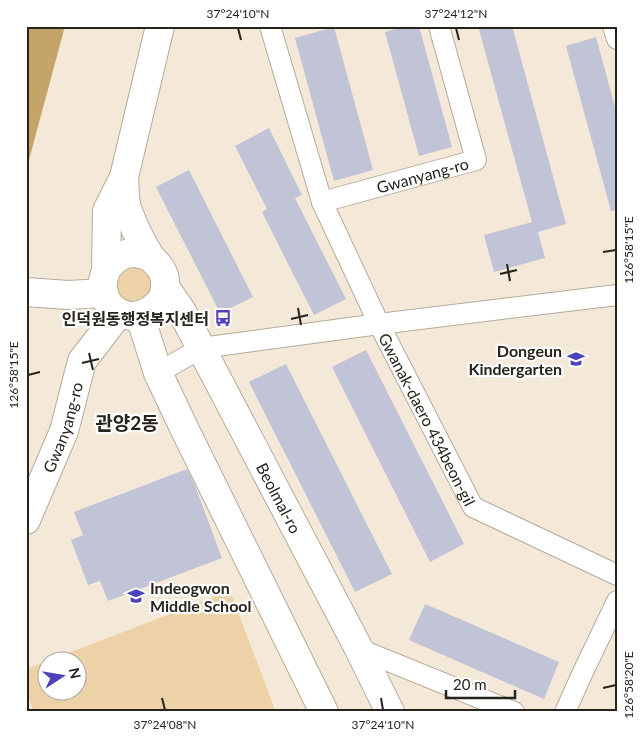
<svg xmlns="http://www.w3.org/2000/svg" width="643" height="738" font-family="Lato,'Noto Sans KR',sans-serif">
  <style>
    .green { fill: #ecd2a6 }
    .water { fill: #c5a469 }
    .building { fill: #c1c3d6 }
    .lines { fill: none; stroke-linecap: round; stroke-linejoin: round }
    .street-casing { stroke: #b5ab9a; stroke-width: 22 }
    .secondary-casing { stroke: #b5ab9a; stroke-width: 30 }
    .street { stroke: #fff; stroke-width: 20 }
    .secondary { stroke: #fff; stroke-width: 28 }
    .ticks { fill: none; stroke: #27231d; stroke-width: 2 }
    .labels { text-anchor: middle; dominant-baseline: central; stroke-width: 4.5; stroke-linejoin: round; paint-order: stroke }
    .street-label { font-size: 16px; fill: #27231d; stroke: #fff }
    .poi-label { font-size: 16px; font-weight: bold; fill: #27231d; stroke: #fff; text-anchor: end }
    .quarter-label { font-size: 19px; font-weight: bold; fill: #27231d; stroke: #fff }
    .neatline { fill: none; stroke: #27231d; stroke-width: 2 }
    .ticks-label { font-size: 12px; text-anchor: middle; fill: #27231d }
  </style>
  <rect width="100%" height="100%" fill="#f4e9d8"/>
  <g class="green">
    <circle cx="134" cy="285" r="17"/>
    <path d="M230,591L276,712H34L26,691V669L47,661L48,690H78V660H50Z"/>
  </g>
  <path class="water" d="M26,26H65L26,171Z"/>
  <g class="building">
    <path d="M406,26H419L452,147L419,156L385,32Z"/>
    <path d="M478,26H512L566,224L538,232L545,258L494,272L484,235L532,222Z"/>
    <path d="M334,27L373,170L334,181L295,38Z"/>
    <path d="M596,37L617,114V210L611,211L566,46Z"/>
    <path d="M269,128L302,195L295,198L346,299L314,315L262,212L267,209L235,146Z"/>
    <path d="M189,170L253,297L220,313L156,187Z"/>
    <path d="M366,350L464,544L430,562L332,367Z"/>
    <path d="M286,364L392,574L355,592L249,382Z"/>
    <path d="M187,469L194,483L222,558L108,601L100,581L88,585L71,540L83,535L74,512Z"/>
    <path d="M425,604L559,662L544,699L409,640Z"/>
  </g>
  <g class="lines">
    <g class="street-casing">
      <g id="street">
        <path id="s1" d="M270,26L322,202L379,324L473,507L617,575"/>
        <path d="M613,26L617,39"/>
        <path id="s2" d="M322,202L476,160L439,26"/>
        <path d="M158,373L201,348L379,324L617,295"/>
        <path d="M359,649L514,712"/>
        <path d="M565,712L583,672L617,601"/>
      </g>
    </g>
    <g class="secondary-casing">
      <g id="secondary">
        <path d="M124,177C125,188 124,202 128,211C134,227 141,242 150,256C153,261 160,265 162,271C167,280 166,295 159,303C151,311 143,316 132,316C99,314 92,271 121,256C127,253 134,252 140,254C144,255 147,256 151,258"/>
        <path d="M106,270L107,211L124,177L160,26"/>
        <path id="s3" d="M165,287L181,310L201,348L359,649L390,712"/>
        <path d="M26,292L68,295L104,293"/>
        <path d="M140,316L158,373L184,428L324,712"/>
        <path id="s4" d="M26,520L64,431L82,361L119,313"/>
      </g>
    </g>
    <use href="#street" class="street"/>
    <use href="#secondary" class="secondary"/>
  </g>
  <path class="ticks" d="M238,28L241,40M456,28L459,40M603,252L616,250M507,264L510,281M500,274L517,270M298,308L301,325M291,319L308,315M89,353L93,370M82,363L99,359M28,375L40,372M603,688L616,685M162,698L165,710M381,698L383,710"/>
  <defs>
    <g id="bus-bare" transform="scale(1.35)"><path d="M-5-6H5V4H4V6H2V4H-2V6H-4V4H-5ZM-3.5-4V0h7V-4ZM-3.5 1.2v1.5H-2V1.2ZM2 1.2v1.5H3.5V1.2Z" fill="#4d42b9" stroke="#fff" stroke-width="2.5" paint-order="stroke"/></g>
    <g id="school-bare" transform="scale(1.35)"><path d="M0-5L7-2L0 1L-7-2ZM-4 1L0 2.5L4 1V4Q0 6-4 4Z" fill="#4d42b9" stroke="#fff" stroke-width="2.5" paint-order="stroke"/></g>
  </defs>
  <g fill-rule="evenodd">
    <use href="#bus-bare" x="223" y="318"/>
    <use href="#school-bare" x="576" y="359"/>
    <use href="#school-bare" x="136" y="596"/>
  </g>
  <g class="labels">
    <g class="street-label">
      <text stroke="none"><textPath href="#s2" startOffset="104">Gwanyang-ro</textPath></text>
      <text stroke="none"><textPath href="#s1" startOffset="425">Gwanak-daero 434beon-gil</textPath></text>
      <text stroke="none"><textPath href="#s4" startOffset="100">Gwanyang-ro</textPath></text>
      <text stroke="none"><textPath href="#s3" startOffset="240">Beolmal-ro</textPath></text>
    </g>
    <g class="poi-label">
      <text x="209" y="318">인덕원동행정복지센터</text>
      <text x="562" y="350">Dongeun<tspan x="562" dy="18">Kindergarten</tspan></text>
      <text x="150" y="587" text-anchor="start">Indeogwon<tspan x="150" dy="18">Middle School</tspan></text>
    </g>
    <g class="quarter-label">
      <text x="127" y="422">관양2동</text>
    </g>
  </g>
  <rect width="643" height="738" fill="none" stroke="#ffffff" stroke-width="55"/>
  <g transform="translate(62 676) rotate(78)"><circle r="24" fill="#ffffff" stroke="#a9a7a5"/>
  <path d="M0-4L9 19L0 12L-9 19Z" fill="#4d42b9"/>
  <text y="-8" font-size="14" font-weight="bold" text-anchor="middle" fill="#27231d">N</text>
  </g>
  <path d="M446 690v8h69v-8" fill="none" stroke="#27231d" stroke-width="2.5"/>
  <text x="453" y="690" font-size="15" fill="#27231d" stroke="#ffffff" stroke-width="4" paint-order="stroke">20 m</text>
  <rect x="28" y="28" width="588" height="682" class="neatline"/>
  <g class="ticks-label">
    <text x="238" y="18">37°24'10"N</text>
    <text x="456" y="18">37°24'12"N</text>
    <text transform="translate(629 250) rotate(-90)" y="4">126°58'15"E</text>
    <text transform="translate(14 375) rotate(-90)" y="4">126°58'15"E</text>
    <text transform="translate(629 685) rotate(-90)" y="4">126°58'20"E</text>
    <text x="165" y="729">37°24'08"N</text>
    <text x="383" y="729">37°24'10"N</text>
  </g>
</svg>
